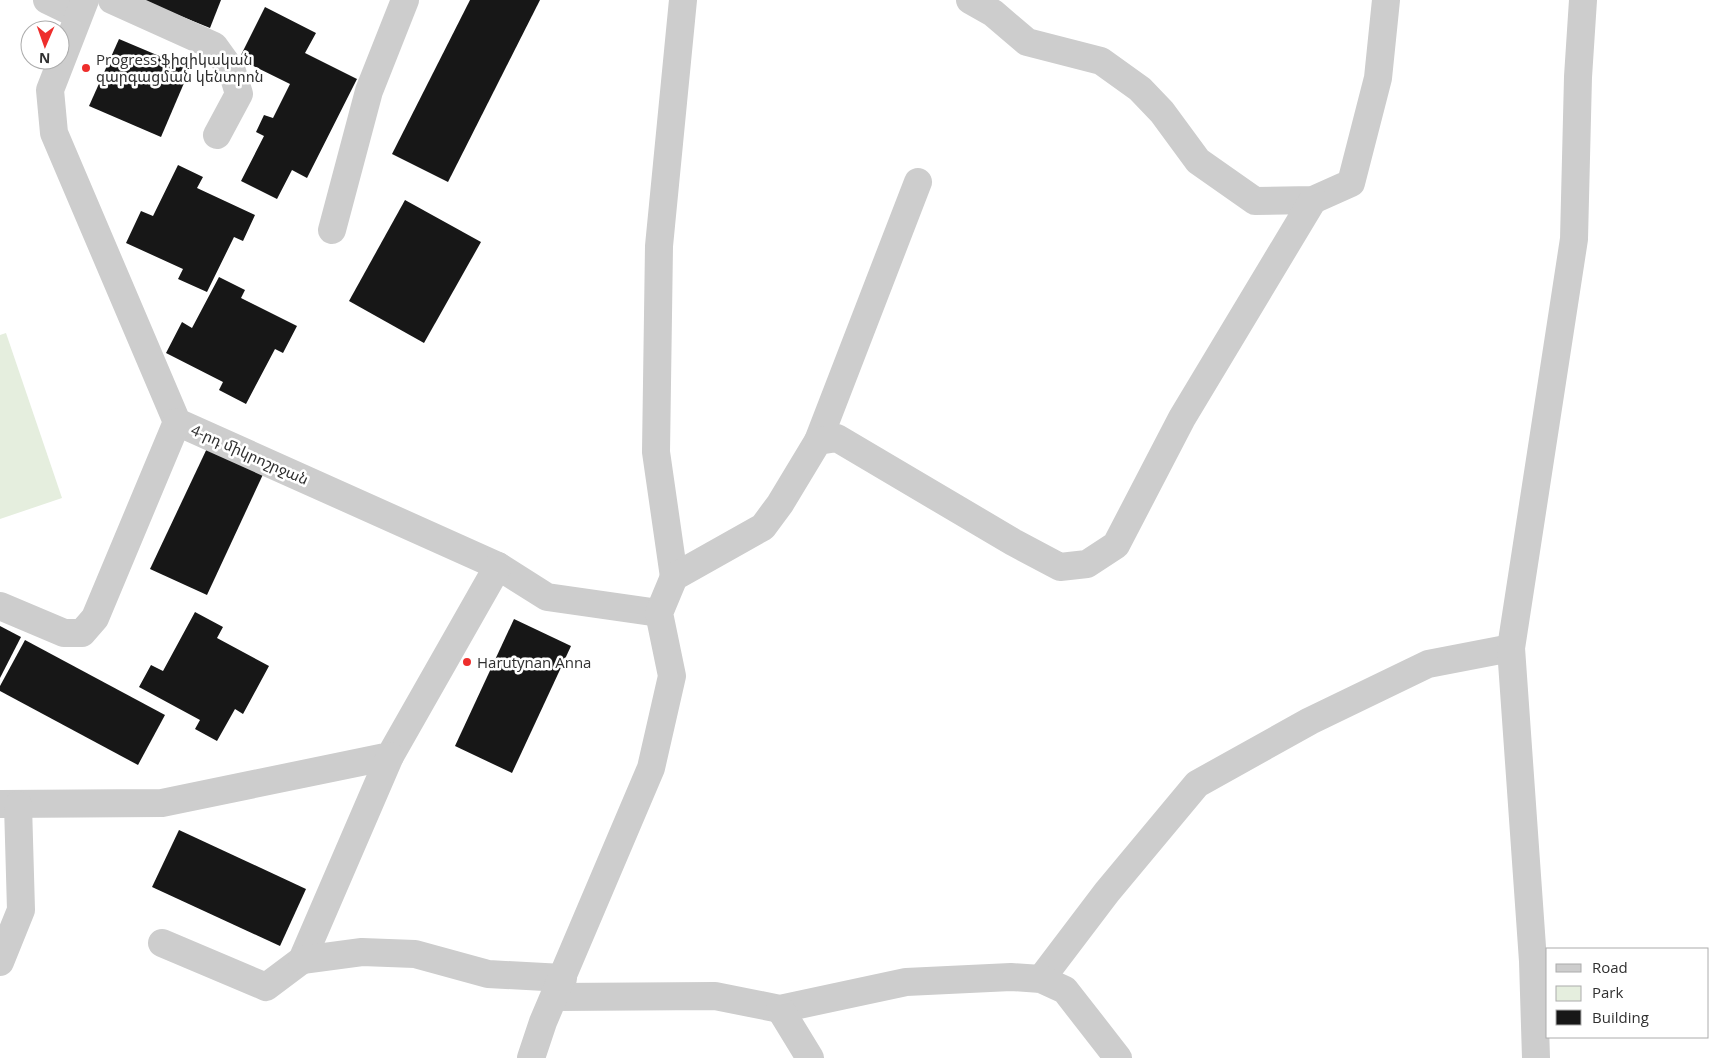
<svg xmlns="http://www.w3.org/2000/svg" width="1729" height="1058" font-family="'Open Sans','Noto Sans Armenian',sans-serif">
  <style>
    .green { fill: #e5eede }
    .building { fill: #171717 }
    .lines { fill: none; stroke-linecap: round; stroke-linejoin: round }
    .minor { stroke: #cdcdcd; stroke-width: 28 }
    .poi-dot { fill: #ee2e2c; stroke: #fff; stroke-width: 2 }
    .labels { text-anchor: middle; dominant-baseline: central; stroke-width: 5; stroke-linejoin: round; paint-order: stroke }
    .poi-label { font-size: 15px; fill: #303030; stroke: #fff; text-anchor: start }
    .street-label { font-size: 15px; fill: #303030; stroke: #fff }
  </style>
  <rect width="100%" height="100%" fill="#fff"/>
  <path class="green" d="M6,333L62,498L0,519V335Z"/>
  <g class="building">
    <path d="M141,0H221L210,28Z"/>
    <path d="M470,0H540L448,182L392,154Z"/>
    <path d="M265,7L316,33L305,53L357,79L307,178L292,170L277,199L241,181L264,136L256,132L264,115L273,118L290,84L239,59Z"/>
    <path d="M119,39L190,69L161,137L89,106Z"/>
    <path d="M178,165L203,177L197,188L255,215L243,241L234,237L207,292L178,279L183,269L126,243L141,211L153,216Z"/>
    <path d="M405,200L481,242L424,343L349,301Z"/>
    <path d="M219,277L245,290L241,298L297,326L283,353L275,349L246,404L219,390L223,382L166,353L182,322L192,328Z"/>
    <path d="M210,442L266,468L207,595L150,569Z"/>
    <path d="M195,612L223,627L217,638L269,666L243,714L235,709L217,741L195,729L200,720L139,687L151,665L163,671Z"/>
    <path d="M514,619L571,646L512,773L455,746Z"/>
    <path d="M0,626L21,637L0,678Z"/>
    <path d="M25,640L165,715L138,765L0,691V686Z"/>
    <path d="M179,830L306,889L280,946L152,887Z"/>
  </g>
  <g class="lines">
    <g class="minor">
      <path d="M47,0L78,15"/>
      <path d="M85,0L50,90L54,133L177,422L498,566L547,597L659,613"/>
      <path d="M112,0L214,46L232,71L239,94L217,135"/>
      <path d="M970,0L993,13L1027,42L1101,61L1140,89L1162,112L1198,161L1255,201L1313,200L1351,183L1378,78L1386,0"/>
      <path d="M332,230L369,91L405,0"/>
      <path d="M818,441L918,182"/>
      <path d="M674,577L656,452L659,246L683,0"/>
      <path d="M0,606L64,633H82L95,618L177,422"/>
      <path d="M0,804L162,803L390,756L498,566"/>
      <path d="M162,943L266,987L302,960L390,756"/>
      <path d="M302,960L362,952L415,954L488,974L563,978"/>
      <path d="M0,962L21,910L18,805"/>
      <path d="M1041,979L1107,892L1197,784L1310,721L1428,664L1511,648"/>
      <path d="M555,997L715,996L780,1009L906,982L1011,977L1041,979L1065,990L1118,1058"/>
      <path d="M780,1009L810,1058"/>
      <path d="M531,1058L543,1022L651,768L672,676L659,613L674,577L763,527L780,504L818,441L837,438L1013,542L1060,567L1087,564L1116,545L1182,418L1313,200"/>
      <path d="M1536,1058L1533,961L1511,648L1574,239L1578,77L1583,0"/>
    </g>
  </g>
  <g class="poi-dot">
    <circle cx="86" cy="68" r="5"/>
    <circle cx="467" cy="662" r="5"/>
  </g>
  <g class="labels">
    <g class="poi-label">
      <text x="96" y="59">Progress ֆիզիկական<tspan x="96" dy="17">զարգացման կենտրոն</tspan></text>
      <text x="477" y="662">Harutynan Anna</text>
    </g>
    <g class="street-label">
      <text transform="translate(250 454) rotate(24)">4-րդ միկրոշրջան</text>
    </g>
  </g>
  <rect x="1546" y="948" width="162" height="90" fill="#ffffff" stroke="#acacac"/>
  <rect x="1556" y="964" width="25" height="8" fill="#cdcdcd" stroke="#acacac"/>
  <text x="1592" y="973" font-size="15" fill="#303030">Road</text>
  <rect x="1556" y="986" width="25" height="15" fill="#e5eede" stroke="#acacac"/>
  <text x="1592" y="998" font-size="15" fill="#303030">Park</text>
  <rect x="1556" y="1010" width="25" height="15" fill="#171717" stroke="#acacac"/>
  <text x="1592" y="1023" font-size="15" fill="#303030">Building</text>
  <g transform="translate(45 45) rotate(182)"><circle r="24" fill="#ffffff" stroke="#acacac"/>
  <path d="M0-4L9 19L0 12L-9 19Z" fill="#ee2e2c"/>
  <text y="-8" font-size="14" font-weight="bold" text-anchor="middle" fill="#303030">N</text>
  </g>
</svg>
